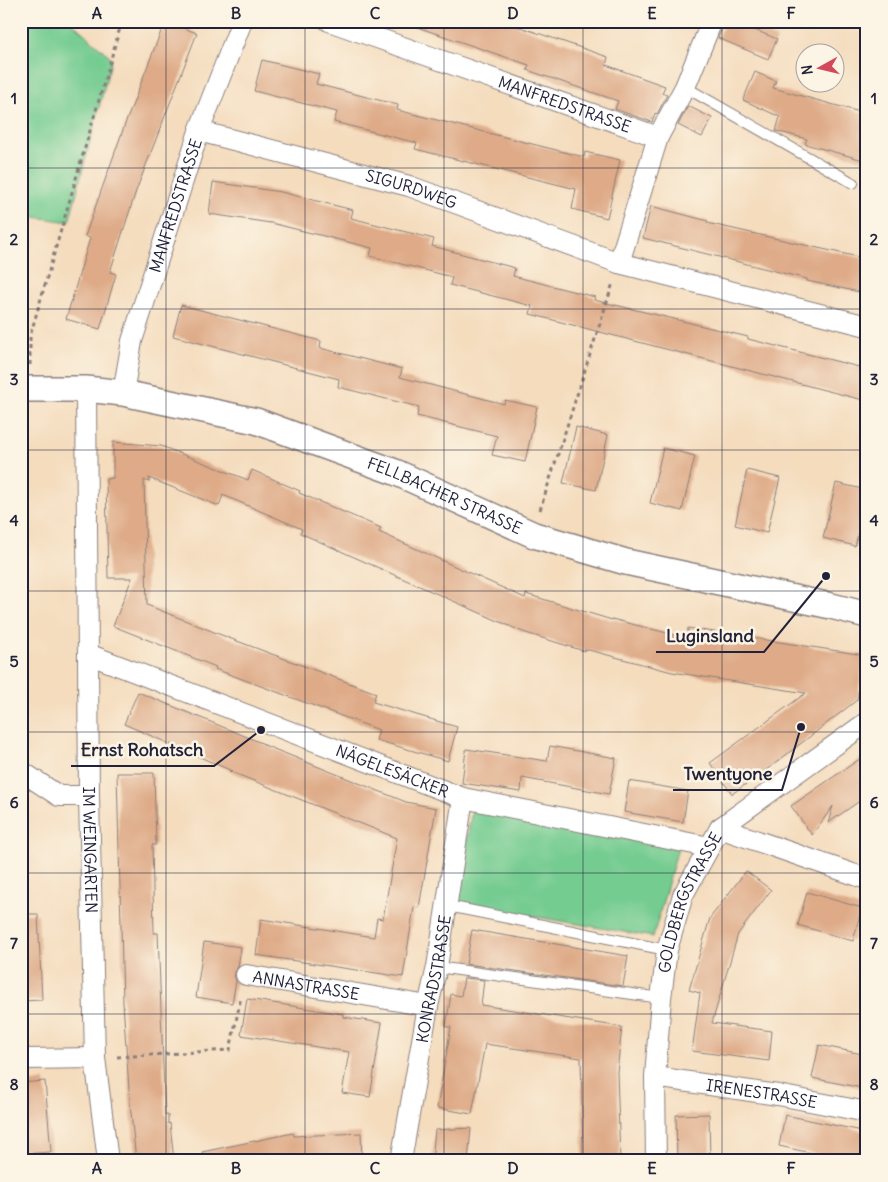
<svg xmlns="http://www.w3.org/2000/svg" width="888" height="1182" font-family="Delius,sans-serif">
  <style>
    .green { fill: #75cc91; stroke: #4c7766 }
    .building { fill: #deaa87 }
    .lines { fill: none; stroke-linecap: round; stroke-linejoin: round }
    .service-casing { stroke: #8b7f7c; stroke-width: 12 }
    .minor-casing { stroke: #8b7f7c; stroke-width: 22 }
    .tertiary-casing { stroke: #8b7f7c; stroke-width: 28 }
    .path { stroke: #8b7f7c; stroke-width: 3; stroke-dasharray: 4 4; stroke-linecap: butt }
    .service { stroke: #fff; stroke-width: 10 }
    .minor { stroke: #fff; stroke-width: 20 }
    .tertiary { stroke: #fff; stroke-width: 25 }
    .grid { fill: none; stroke: #22223b; stroke-width: 1; stroke-opacity: 0.55 }
    .labels { text-anchor: middle; dominant-baseline: central; stroke-width: 5; stroke-linejoin: round; paint-order: stroke }
    .street-label { font-size: 16px; fill: #22223b; stroke: #fcf5e5 }
    .leader { fill: none; stroke: #22223b; stroke-width: 2 }
    .callout-dot { fill: #22223b; stroke: #fcf5e5; stroke-width: 2 }
    .callout-label { font-size: 18px; text-anchor: middle; font-weight: bold; fill: #22223b; stroke: #fcf5e5; stroke-width: 5; stroke-linejoin: round; paint-order: stroke }
    .neatline { fill: none; stroke: #22223b; stroke-width: 2 }
    .grid-label { font-size: 16px; text-anchor: middle; font-weight: bold; fill: #22223b }
  </style>
  <rect width="100%" height="100%" fill="#fcf5e5"/>
  <filter id="ink" filterUnits="userSpaceOnUse"><feTurbulence type="fractalNoise" baseFrequency=".02" numOctaves="2"/><feDisplacementMap in="SourceGraphic" scale="10" xChannelSelector="R" yChannelSelector="G"/><feConvolveMatrix kernelMatrix="1 2 1 2 8 2 1 2 1" color-interpolation-filters="sRGB"/></filter>
  <filter id="wash" filterUnits="userSpaceOnUse"><feTurbulence type="fractalNoise" baseFrequency=".0096" numOctaves="4" result="noise"/><feDisplacementMap in="SourceGraphic" scale="20" xChannelSelector="R" yChannelSelector="G"/><feGaussianBlur stdDeviation="1.12" result="paint"/><feColorMatrix in="noise" values="0 0 0 0 0 0 0 0 0 0 0 0 0 0 0 0 0 1.4 0 .05"/><feComposite in="paint" operator="in"/></filter>
  <g filter="url(#wash)">
    <rect width="100%" height="100%" fill="#f4dcbd"/>
    <g class="green">
      <path d="M21,21H70L112,58L69,222L21,215Z"/>
      <path d="M472,810L678,848L653,937L456,903Z"/>
    </g>
    <g id="blocks">
      <g class="building">
        <path d="M165,21L197,33L136,191L110,272L116,274L100,329L66,319L90,238L85,236L124,127Z"/>
        <path d="M412,21H519L517,26L608,57L606,65L665,86L662,93L667,95L657,114L655,113L652,122L615,109L618,101L527,70L529,65L411,25Z"/>
        <path d="M725,21H733L777,39L768,59L718,38Z"/>
        <path d="M262,60L319,74L316,84L398,105L397,110L584,157L585,152L620,160L607,218L572,209L576,189L415,149L417,143L334,122L337,112L254,91Z"/>
        <path d="M755,72L776,81L773,88L867,114V161L805,144L807,139L776,131L780,117L743,100Z"/>
        <path d="M688,106L712,118L702,137L678,125Z"/>
        <path d="M213,182L281,192L353,210L351,218L434,239L432,246L515,268L513,276L595,297L594,300L670,318L748,337V339L867,369V401L530,314L532,306L450,285L452,277L370,256L372,248L271,223L209,214Z"/>
        <path d="M651,206L708,221L707,223L867,259V280L864,293L807,281V279L643,238Z"/>
        <path d="M181,305L321,341L320,348L402,369L400,377L504,404L505,400L537,407L525,462L492,455L497,436L417,416L419,407L338,387L339,379L173,336Z"/>
        <path d="M576,427L608,435L596,490L563,483Z"/>
        <path d="M113,442L161,446L248,480L252,470L300,491L299,493L381,528L379,532L525,598L526,594L612,620V619L687,638L688,628L864,655L857,700L773,765L732,794L710,763L806,693L672,672L585,649L584,651L523,632L300,533L302,529L223,495L219,506L149,478V482L144,480L147,605L229,638L376,693L373,702L457,727L448,761L376,740L379,730L215,669L216,667L113,626L132,578H108L106,479L113,478Z"/>
        <path d="M663,448L695,456L682,511L650,503Z"/>
        <path d="M747,470L780,478L767,533L735,525Z"/>
        <path d="M836,483L867,490V498L855,546L823,538Z"/>
        <path d="M138,692L264,744V745L406,802L436,808L419,908L414,907L403,977L256,955L261,919L374,937L377,918L383,919L397,838L229,771H232L124,724Z"/>
        <path d="M550,746L616,758L609,794L522,778L521,792L462,783L466,749L547,761Z"/>
        <path d="M867,754V796L828,823L833,806L812,835L791,806Z"/>
        <path d="M117,773H154L156,845H152L154,933H158L165,1115H168V1124L170,1123L174,1161H136L130,1103L123,1003Z"/>
        <path d="M629,781L688,791L683,822L624,812Z"/>
        <path d="M746,871L771,890L738,934L712,1023L772,1031L769,1061L692,1051L700,993L689,990L710,918Z"/>
        <path d="M807,892L862,908L853,941L798,925Z"/>
        <path d="M21,914H38L42,1000L21,1001Z"/>
        <path d="M472,930L628,956L623,986L466,964Z"/>
        <path d="M204,942L241,947L238,967L234,974L236,981L232,1003L196,997Z"/>
        <path d="M464,978L484,980L481,1005L622,1027L617,1072L620,1161H583L581,1058L485,1044L472,1114L437,1108L451,1027H446L451,994L461,996Z"/>
        <path d="M247,999L343,1014V1017L382,1023L370,1097L342,1093L349,1052L241,1035Z"/>
        <path d="M819,1045L867,1055V1089L812,1078Z"/>
        <path d="M45,1081L51,1152L21,1154V1083Z"/>
        <path d="M709,1114L710,1161H677L676,1115Z"/>
        <path d="M785,1115L867,1132V1161H848L779,1146Z"/>
        <path d="M471,1128L468,1161H432L435,1130Z"/>
        <path d="M293,1133L294,1136L361,1133L362,1161H203L202,1152Z"/>
      </g>
    </g>
  </g>
  <g filter="url(#ink)">
    <use href="#blocks" fill-opacity="0" stroke="#8b7f7c" stroke-width="1"/>
    <g class="lines">
      <g class="service-casing">
        <g id="service">
          <path d="M685,87L853,183"/>
          <path d="M448,906L667,950"/>
          <path d="M437,967L661,998"/>
        </g>
      </g>
      <g class="minor-casing">
        <g id="minor">
          <path id="s1" d="M329,21L658,137"/>
          <path id="s2" d="M199,131L409,186L619,263L867,326"/>
          <path d="M619,263L658,137L685,87L712,21"/>
          <path id="s3" d="M86,389L89,796L95,1058L108,1161"/>
          <path id="s4" d="M123,393L132,341L199,131L242,21"/>
          <path id="s5" d="M88,654L463,798L709,847"/>
          <path d="M21,771L59,796H89"/>
          <path d="M720,828L867,879"/>
          <path id="s6" d="M246,975L428,1006"/>
          <path d="M21,1055L26,1059L95,1058"/>
          <path id="s7" d="M655,1077L778,1095L867,1112"/>
          <path id="s8" d="M401,1161L428,1006L437,967L463,798"/>
          <path id="s9" d="M656,1161L655,1077L661,998L667,950L683,895L720,828L867,722"/>
        </g>
      </g>
      <g class="tertiary-casing">
        <g id="tertiary">
          <path id="s10" d="M21,389H86L123,393L256,421L395,472L534,535L626,562L831,606L867,615"/>
        </g>
      </g>
      <g class="path">
        <path d="M30,365V336L122,21"/>
        <path d="M540,510L613,283"/>
        <path d="M117,1057L230,1050L241,997"/>
      </g>
      <use href="#service" class="service"/>
      <use href="#minor" class="minor"/>
      <use href="#tertiary" class="tertiary"/>
    </g>
  </g>
  <path class="grid" d="M166,21V1161M305,21V1161M444,21V1161M583,21V1161M722,21V1161M21,168H867M21,309H867M21,450H867M21,591H867M21,732H867M21,873H867M21,1014H867"/>
  <g class="labels">
    <g class="street-label">
      <text stroke="none"><textPath href="#s1" startOffset="250">MANFREDSTRASSE</textPath></text>
      <text stroke="none"><textPath href="#s2" startOffset="220">SIGURDWEG</textPath></text>
      <text stroke="none"><textPath href="#s4" startOffset="195">MANFREDSTRASSE</textPath></text>
      <text stroke="none"><textPath href="#s10" startOffset="441">FELLBACHER STRASSE</textPath></text>
      <text stroke="none"><textPath href="#s5" startOffset="326">NÄGELESÄCKER</textPath></text>
      <text stroke="none"><textPath href="#s3" startOffset="461">IM WEINGARTEN</textPath></text>
      <text stroke="none"><textPath href="#s9" startOffset="264">GOLDBERGSTRASSE</textPath></text>
      <text stroke="none"><textPath href="#s8" startOffset="185">KONRADSTRASSE</textPath></text>
      <text stroke="none"><textPath href="#s6" startOffset="61">ANNASTRASSE</textPath></text>
      <text stroke="none"><textPath href="#s7" startOffset="108">IRENESTRASSE</textPath></text>
    </g>
  </g>
  <path class="leader" d="M826 576L764 652H656M261 730L214 766H71M801 727L782 790H673"/>
  <g class="callout-dot">
    <circle cx="826" cy="576" r="5"/>
    <circle cx="261" cy="730" r="5"/>
    <circle cx="801" cy="727" r="5"/>
  </g>
  <g class="callout-label">
    <text x="710" y="642">Luginsland</text>
    <text x="142" y="756">Ernst Rohatsch</text>
    <text x="728" y="780">Twentyone</text>
  </g>
  <rect width="888" height="1182" fill="none" stroke="#fcf5e5" stroke-width="55"/>
  <g transform="translate(820 68) rotate(262)"><circle r="24" fill="#fcf5e5" stroke="#a5a1a1"/>
  <path d="M0-4L9 19L0 12L-9 19Z" fill="#d1495b"/>
  <text y="-8" font-size="14" font-weight="bold" text-anchor="middle" fill="#22223b">N</text>
  </g>
  <rect x="28" y="28" width="832" height="1126" class="neatline"/>
  <g class="grid-label">
    <text x="97" y="19">A</text>
    <text x="236" y="19">B</text>
    <text x="375" y="19">C</text>
    <text x="513" y="19">D</text>
    <text x="652" y="19">E</text>
    <text x="791" y="19">F</text>
    <text x="14" y="104">1</text>
    <text x="874" y="104">1</text>
    <text x="14" y="245">2</text>
    <text x="874" y="245">2</text>
    <text x="14" y="385">3</text>
    <text x="874" y="385">3</text>
    <text x="14" y="526">4</text>
    <text x="874" y="526">4</text>
    <text x="14" y="667">5</text>
    <text x="874" y="667">5</text>
    <text x="14" y="808">6</text>
    <text x="874" y="808">6</text>
    <text x="14" y="949">7</text>
    <text x="874" y="949">7</text>
    <text x="14" y="1090">8</text>
    <text x="874" y="1090">8</text>
    <text x="97" y="1174">A</text>
    <text x="236" y="1174">B</text>
    <text x="375" y="1174">C</text>
    <text x="513" y="1174">D</text>
    <text x="652" y="1174">E</text>
    <text x="791" y="1174">F</text>
  </g>
</svg>
